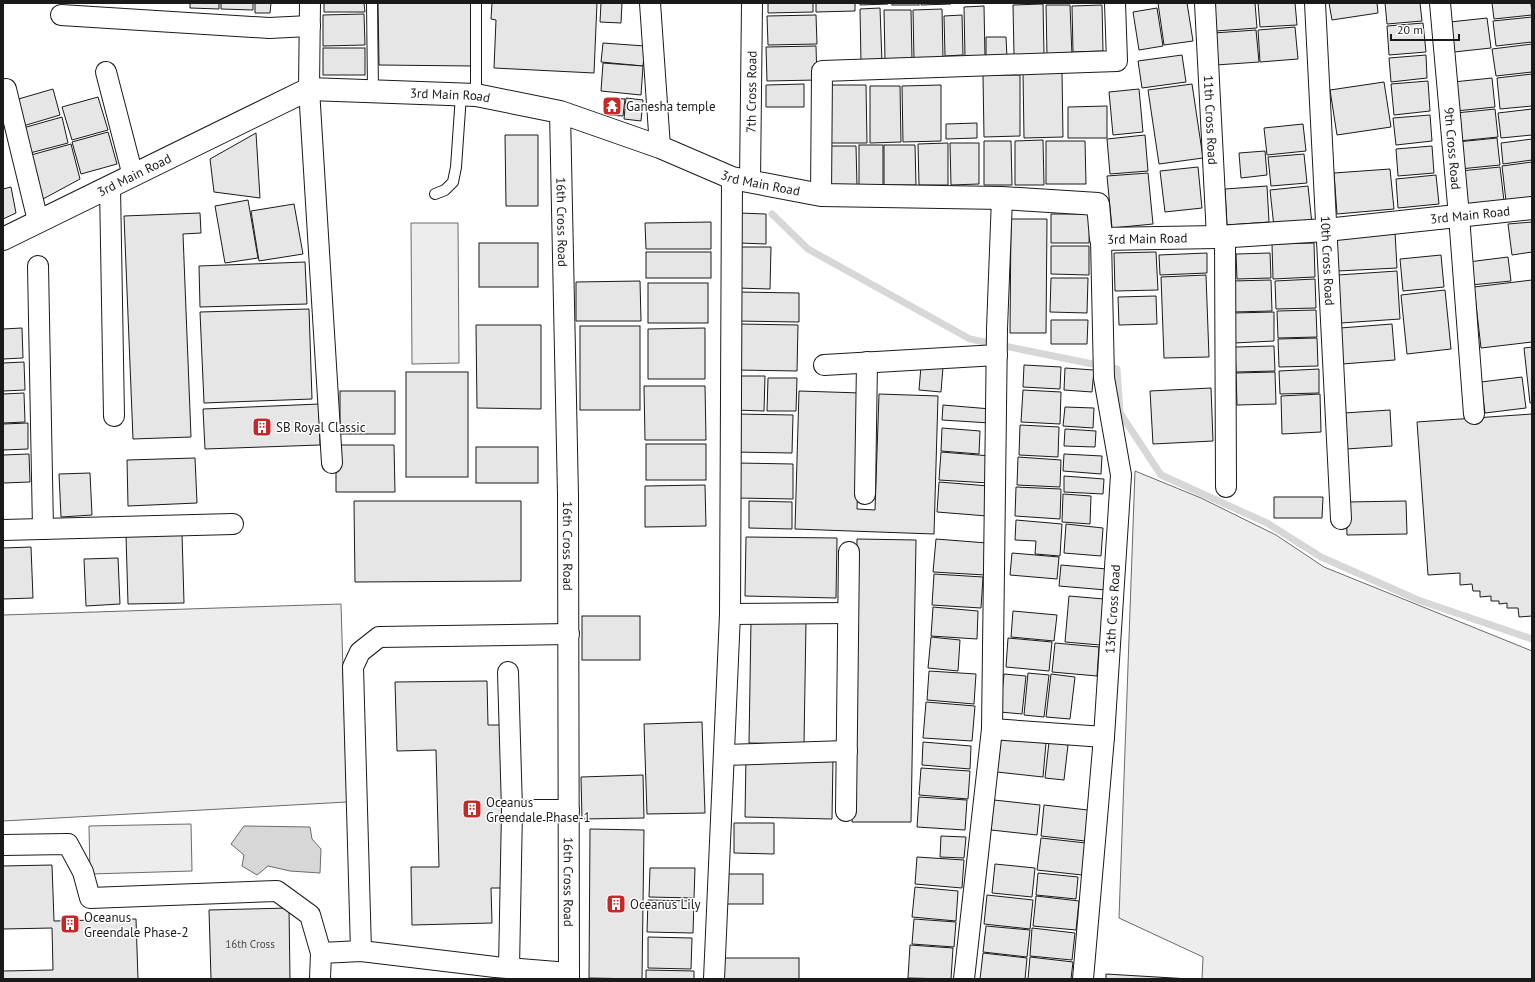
<svg xmlns="http://www.w3.org/2000/svg" width="1535" height="982" font-family="'PT Sans',sans-serif">
  <style>
    .built { fill: #ededed; stroke: #6a6a6a }
    .water { fill: #d7d7d7; stroke: #6a6a6a }
    .lines { fill: none; stroke-linecap: round; stroke-linejoin: round }
    .stream { stroke: #d7d7d7; stroke-width: 7 }
    .building { fill: #e6e6e6; stroke: #1a1a1a }
    .service-casing { stroke: #1a1a1a; stroke-width: 12 }
    .minor-casing { stroke: #1a1a1a; stroke-width: 22 }
    .tertiary-casing { stroke: #1a1a1a; stroke-width: 24 }
    .service { stroke: #fff; stroke-width: 10 }
    .minor { stroke: #fff; stroke-width: 20 }
    .tertiary { stroke: #fff; stroke-width: 22 }
    .labels { text-anchor: middle; dominant-baseline: central; stroke-width: 3; stroke-linejoin: round; paint-order: stroke }
    .number-label { font-size: 11px; fill: #4d4d4d }
    .street-label { font-size: 13px; fill: #1a1a1a; stroke: #fff }
    .poi-label { font-size: 13px; fill: #1a1a1a; stroke: #fff; text-anchor: start }
  </style>
  <rect width="100%" height="100%" fill="#fff"/>
  <g class="built">
    <path d="M411,223H458L459,363L412,364Z"/>
    <path d="M1135,471L1201,498L1276,535L1324,567L1532,651V979H1202L1203,957L1119,918Z"/>
    <path d="M341,604L347,802L3,821V615Z"/>
    <path d="M191,824L192,871L90,874L89,826Z"/>
  </g>
  <path class="water" d="M244,826L310,827L312,839L321,849L320,873L290,871L268,866L257,875L242,866L244,855L231,844Z"/>
  <g class="lines">
    <path class="stream" d="M772,214L808,249L970,339L1117,369L1120,413L1161,475L1267,523L1321,557L1418,600L1532,639"/>
  </g>
  <g class="building">
    <path d="M190,3H219V9L190,8Z"/>
    <path d="M221,3H253V10L221,9Z"/>
    <path d="M255,3H271L270,13H255Z"/>
    <path d="M324,3H364L365,12H324Z"/>
    <path d="M378,3H472L473,66L379,65Z"/>
    <path d="M492,3H597L594,73L494,68L496,20L491,19Z"/>
    <path d="M601,3H622L621,23L600,22Z"/>
    <path d="M768,3H813V12L768,13Z"/>
    <path d="M816,3H855V11L816,12Z"/>
    <path d="M860,3H888V4L860,5Z"/>
    <rect x="892" y="3" width="27" height="2"/>
    <path d="M921,3H951V4L921,5Z"/>
    <path d="M1158,3H1187L1193,41L1164,45Z"/>
    <path d="M1213,3H1255L1257,28L1216,31Z"/>
    <path d="M1258,3H1295L1297,25L1260,27Z"/>
    <path d="M1329,3H1377L1378,13L1332,20Z"/>
    <path d="M1385,3H1420L1422,21L1387,24Z"/>
    <path d="M1492,3H1531L1532,15L1494,19Z"/>
    <path d="M1043,4L1044,54L1014,55L1013,5Z"/>
    <path d="M1046,5H1070L1072,56H1047Z"/>
    <path d="M1102,5L1103,51L1073,52L1072,6Z"/>
    <path d="M984,6L985,58H965L964,7Z"/>
    <path d="M880,8L882,63H861L860,9Z"/>
    <path d="M1157,8L1163,46L1139,50L1133,12Z"/>
    <path d="M942,9L943,59L914,60L913,10Z"/>
    <path d="M884,10H911L912,59L885,60Z"/>
    <path d="M364,14L365,45L323,46V15Z"/>
    <path d="M816,15L817,44L768,45L767,16Z"/>
    <path d="M962,15L963,55L945,56L944,16Z"/>
    <path d="M1532,17V42L1496,46L1493,21Z"/>
    <path d="M1487,18L1491,48L1454,52L1450,22Z"/>
    <path d="M1423,23L1426,52L1389,55L1387,26Z"/>
    <path d="M1295,27L1298,59L1260,62L1258,30Z"/>
    <path d="M1256,30L1259,62L1216,65L1214,33Z"/>
    <path d="M986,37H1006L1007,58H986Z"/>
    <path d="M603,43L645,46L643,66L601,62Z"/>
    <path d="M1532,44V72L1496,76L1492,49Z"/>
    <path d="M816,46L817,80L767,81L766,47Z"/>
    <rect x="323" y="48" width="42" height="27"/>
    <path d="M1182,55L1186,82L1142,88L1138,61Z"/>
    <path d="M1426,55L1427,78L1391,82L1389,58Z"/>
    <path d="M603,63L643,66L641,95L601,91Z"/>
    <path d="M1023,72H1062L1063,137L1024,138Z"/>
    <path d="M1532,74V106L1500,109L1497,78Z"/>
    <path d="M983,75H1020V136L984,137Z"/>
    <path d="M1492,78L1495,107L1456,111L1453,82Z"/>
    <path d="M1428,81L1430,111L1394,115L1391,84Z"/>
    <path d="M1384,82L1391,127L1337,135L1330,90Z"/>
    <path d="M804,84V107H766V85Z"/>
    <path d="M1192,84L1203,158L1159,164L1148,90Z"/>
    <path d="M828,85H866L867,143H829Z"/>
    <path d="M941,85V141L903,142L902,86Z"/>
    <path d="M870,86H900L901,142L870,143Z"/>
    <path d="M53,89L60,115L23,126L15,100Z"/>
    <path d="M1139,89L1143,132L1113,135L1109,92Z"/>
    <path d="M98,97L108,130L72,140L62,107Z"/>
    <path d="M609,98L625,99L623,116L608,115Z"/>
    <path d="M626,98L643,100L641,121L624,119Z"/>
    <path d="M1107,106V138H1068V107Z"/>
    <path d="M1495,109L1498,137L1459,141L1456,113Z"/>
    <path d="M1532,109V135L1501,138L1498,113Z"/>
    <path d="M1430,115L1432,141L1396,145L1393,118Z"/>
    <path d="M62,117L68,143L30,153L23,128Z"/>
    <path d="M977,123V138L946,139V124Z"/>
    <path d="M1303,124L1306,151L1267,155L1264,128Z"/>
    <path d="M108,132L117,164L81,174L72,142Z"/>
    <path d="M256,133L260,198L214,192L210,159Z"/>
    <path d="M505,135H538V206H506Z"/>
    <path d="M1145,135L1148,171L1110,174L1107,139Z"/>
    <path d="M1497,138L1500,165L1460,169L1457,142Z"/>
    <path d="M1532,139V160L1503,164L1501,143Z"/>
    <path d="M1043,140L1044,185H1015V141Z"/>
    <path d="M984,141H1011L1012,185H984Z"/>
    <path d="M1046,141H1085L1086,184H1046Z"/>
    <path d="M948,143V185H919L918,144Z"/>
    <path d="M950,143H979V184L951,185Z"/>
    <path d="M71,144L80,179L43,199L31,155Z"/>
    <rect x="859" y="145" width="24" height="41"/>
    <path d="M884,145H915L916,185H884Z"/>
    <path d="M827,146H856L857,186H828Z"/>
    <path d="M1432,146L1434,173L1398,176L1396,149Z"/>
    <path d="M1265,151L1267,175L1241,178L1239,153Z"/>
    <path d="M1304,154L1307,183L1271,186L1268,157Z"/>
    <path d="M1532,162V198L1506,201L1502,166Z"/>
    <path d="M1198,167L1202,208L1165,212L1160,171Z"/>
    <path d="M1500,167L1504,201L1464,205L1460,171Z"/>
    <path d="M1390,169L1394,209L1337,214L1334,173Z"/>
    <path d="M1148,173L1153,224L1112,228L1107,176Z"/>
    <path d="M1436,175L1439,204L1398,208L1396,179Z"/>
    <path d="M1267,186L1269,222L1227,225L1225,189Z"/>
    <path d="M1308,186L1312,224L1274,227L1270,190Z"/>
    <path d="M11,187L16,213L3,219V189Z"/>
    <path d="M248,200L258,258L225,263L215,206Z"/>
    <path d="M294,204L303,254L259,261L251,211Z"/>
    <path d="M200,213L201,233L183,234L191,437L133,439L124,216Z"/>
    <path d="M739,213L766,214V244L739,243Z"/>
    <path d="M1051,214H1090L1089,243H1051Z"/>
    <path d="M1011,219H1047L1046,333H1010Z"/>
    <path d="M711,222V249H646L645,223Z"/>
    <path d="M1532,222V252L1512,255L1508,224Z"/>
    <path d="M1395,232L1397,268L1338,271L1336,235Z"/>
    <rect x="479" y="243" width="59" height="44"/>
    <path d="M1314,243L1315,277L1273,279L1272,244Z"/>
    <path d="M1051,246H1089V275L1051,274Z"/>
    <path d="M738,247H771L770,289L737,288Z"/>
    <rect x="646" y="252" width="65" height="26"/>
    <path d="M1156,252L1158,290L1115,291L1114,253Z"/>
    <path d="M1207,253V273L1160,275L1159,255Z"/>
    <path d="M1270,253L1271,278L1237,279L1236,254Z"/>
    <path d="M1441,255L1444,287L1403,291L1400,259Z"/>
    <path d="M1508,257L1511,281L1471,285L1468,262Z"/>
    <path d="M305,262L307,304L200,307L199,266Z"/>
    <path d="M1397,271L1400,319L1341,323L1338,275Z"/>
    <path d="M1206,275L1209,357L1164,358L1161,277Z"/>
    <path d="M1051,278H1088L1087,313L1050,312Z"/>
    <path d="M1315,279L1316,308L1276,309L1275,281Z"/>
    <path d="M1271,280L1272,311L1233,312L1232,281Z"/>
    <path d="M1532,280V342L1481,348L1474,287Z"/>
    <path d="M640,281L641,321H576V282Z"/>
    <rect x="648" y="283" width="60" height="40"/>
    <path d="M1445,290L1451,349L1407,354L1401,295Z"/>
    <path d="M737,292L799,293V322L736,321Z"/>
    <path d="M1156,296L1157,324L1119,325L1118,297Z"/>
    <path d="M309,309L312,399L204,403L200,312Z"/>
    <path d="M1316,310L1317,337L1278,338L1277,311Z"/>
    <path d="M1274,312V341L1234,343L1233,313Z"/>
    <path d="M1051,320H1088L1087,344H1051Z"/>
    <path d="M736,324L798,325L797,371L735,370Z"/>
    <path d="M1392,324L1395,360L1342,364L1340,328Z"/>
    <path d="M476,325H541V409L477,408Z"/>
    <rect x="580" y="326" width="60" height="84"/>
    <path d="M22,328L23,358L3,359V329Z"/>
    <path d="M705,328V379H648V329Z"/>
    <path d="M1317,338L1318,366L1279,367L1278,339Z"/>
    <path d="M1274,346L1275,371L1236,372L1235,347Z"/>
    <path d="M1532,347V403H1530L1524,348Z"/>
    <path d="M24,362L25,390L3,391V363Z"/>
    <path d="M1024,365L1061,367L1060,389L1023,387Z"/>
    <path d="M921,366L943,367L941,392L919,390Z"/>
    <path d="M1065,368L1094,370L1092,392L1064,390Z"/>
    <path d="M1319,369V393L1280,394L1279,371Z"/>
    <rect x="406" y="372" width="62" height="105"/>
    <path d="M1275,372L1276,404L1237,405L1236,373Z"/>
    <path d="M736,376H765L764,411L735,410Z"/>
    <path d="M1522,377L1526,408L1485,413L1481,382Z"/>
    <path d="M768,378H797L796,411H767Z"/>
    <path d="M644,386H705L706,440H645Z"/>
    <path d="M1211,388L1213,441L1153,444L1150,391Z"/>
    <path d="M1023,390L1061,392L1060,424L1021,422Z"/>
    <rect x="340" y="391" width="55" height="43"/>
    <path d="M799,391L861,393L857,509L875,510L879,394L938,396L934,534L795,529Z"/>
    <path d="M24,393L25,422L3,423V394Z"/>
    <path d="M1320,394L1321,432L1282,434L1281,396Z"/>
    <path d="M319,404L320,445L205,449L203,409Z"/>
    <path d="M943,405L991,409L990,423L942,420Z"/>
    <path d="M1065,407L1094,408L1093,428L1063,426Z"/>
    <path d="M1390,410L1392,446L1346,449L1344,413Z"/>
    <path d="M734,414L793,415L792,453L734,452Z"/>
    <path d="M1532,414V616L1519,617L1518,608H1507V603L1499,604V601H1491V596L1480,597V591H1473L1472,584L1460,585V573L1428,575L1417,422Z"/>
    <path d="M28,423V449L3,450V424Z"/>
    <path d="M1020,425L1059,427L1058,457L1019,455Z"/>
    <path d="M942,428L980,431L979,454L941,451Z"/>
    <path d="M1065,429L1096,431L1095,447L1064,446Z"/>
    <rect x="646" y="444" width="60" height="36"/>
    <path d="M336,445H394L395,492H336Z"/>
    <rect x="476" y="447" width="62" height="36"/>
    <path d="M941,452L991,456L989,483L939,480Z"/>
    <path d="M29,454L30,482L3,483V455Z"/>
    <path d="M1064,454L1102,456L1101,474L1063,471Z"/>
    <path d="M1018,457L1061,460L1060,487L1017,485Z"/>
    <path d="M195,458L197,503L128,506L127,460Z"/>
    <path d="M738,463L793,464V499L737,498Z"/>
    <path d="M90,473L92,515L61,517L59,474Z"/>
    <path d="M1064,476L1104,479L1103,494L1064,492Z"/>
    <path d="M939,482L989,486L987,516L937,512Z"/>
    <path d="M705,485L706,526L645,527V486Z"/>
    <path d="M1016,487L1061,489L1060,519L1015,516Z"/>
    <path d="M1063,494L1091,496L1090,524L1062,522Z"/>
    <path d="M1274,497H1323L1322,518H1274Z"/>
    <path d="M354,501H521V581L355,582Z"/>
    <path d="M749,501L792,502V529L749,528Z"/>
    <path d="M1406,501L1407,534L1347,535L1346,502Z"/>
    <path d="M1016,520L1062,524L1060,556L1035,554L1036,541L1015,540Z"/>
    <path d="M1066,524L1103,528L1101,556L1064,553Z"/>
    <path d="M182,533L184,603L128,604L126,535Z"/>
    <path d="M746,537L837,538L836,598L745,596Z"/>
    <path d="M857,539L916,540L911,822H852Z"/>
    <path d="M936,539L987,543L985,575L933,572Z"/>
    <path d="M31,547L33,598L3,599V548Z"/>
    <path d="M1012,553L1059,557L1057,579L1010,575Z"/>
    <path d="M118,558L120,604L86,606L84,559Z"/>
    <path d="M1061,565L1107,569L1106,590L1059,586Z"/>
    <path d="M934,574L983,577L981,608L932,605Z"/>
    <path d="M1069,596L1104,599L1100,645L1065,642Z"/>
    <path d="M933,607L978,611L977,639L931,636Z"/>
    <path d="M1013,611L1057,615L1054,641L1011,637Z"/>
    <rect x="582" y="616" width="58" height="44"/>
    <path d="M751,621L806,622L804,744L749,743Z"/>
    <path d="M931,637L960,640L958,671L928,668Z"/>
    <path d="M1008,638L1052,642L1049,671L1006,667Z"/>
    <path d="M1055,643L1099,647L1097,676L1052,672Z"/>
    <path d="M929,671L976,674L974,704L927,700Z"/>
    <path d="M1028,673L1049,675L1044,717L1024,715Z"/>
    <path d="M1004,674L1026,676L1022,714L1000,712Z"/>
    <path d="M1051,674L1075,677L1070,719L1046,717Z"/>
    <path d="M487,681L488,725H504L507,888H491L492,923L412,925L411,867H439L436,750L397,751L395,682Z"/>
    <path d="M926,702L975,706L972,741L923,738Z"/>
    <path d="M702,722L705,813L647,814L644,724Z"/>
    <path d="M1001,738L1046,743L1043,777L997,772Z"/>
    <path d="M923,742L971,746L970,769L922,765Z"/>
    <path d="M1049,742L1068,745L1064,780L1045,778Z"/>
    <path d="M746,757L833,758L832,819L745,817Z"/>
    <path d="M921,768L970,771L968,799L919,795Z"/>
    <path d="M643,775L644,818L582,819L581,777Z"/>
    <path d="M919,797L967,800L965,830L917,827Z"/>
    <path d="M994,800L1040,805L1037,835L991,830Z"/>
    <path d="M1044,805L1088,810L1085,841L1041,836Z"/>
    <path d="M734,823H774V854L734,853Z"/>
    <path d="M590,829L644,830L642,979L589,978Z"/>
    <path d="M941,836L966,837L964,858L940,857Z"/>
    <path d="M1041,838L1086,843L1082,875L1037,870Z"/>
    <path d="M917,857L964,860L962,888L915,884Z"/>
    <path d="M995,864L1035,868L1032,897L992,893Z"/>
    <path d="M52,865L54,921L136,919L138,979H3V971L53,970L52,928L3,929V866Z"/>
    <path d="M650,868H695L694,898L649,897Z"/>
    <path d="M1038,873L1078,877L1076,899L1036,895Z"/>
    <rect x="723" y="874" width="40" height="30"/>
    <path d="M915,887L958,891L956,921L912,917Z"/>
    <path d="M987,895L1033,900L1030,929L984,924Z"/>
    <path d="M1036,896L1079,901L1076,930L1033,926Z"/>
    <path d="M648,900L694,901L693,933L647,932Z"/>
    <path d="M289,908L290,979H211L209,910Z"/>
    <path d="M914,919L956,922L954,947L912,944Z"/>
    <path d="M986,926L1030,930L1027,957L983,952Z"/>
    <path d="M1032,928L1075,933L1072,960L1030,956Z"/>
    <path d="M648,937L692,938L691,969L648,968Z"/>
    <path d="M910,945L953,948L951,979L908,978Z"/>
    <path d="M983,953L1027,958L1025,979H980Z"/>
    <path d="M1030,957L1073,962L1071,979H1028Z"/>
    <rect x="721" y="958" width="78" height="21"/>
    <path d="M646,970L694,971V979H646Z"/>
    <path d="M1106,974L1190,979H1106Z"/>
  </g>
  <g class="lines">
    <g class="service-casing">
      <g id="service">
        <path d="M372,3L373,91"/>
        <path d="M476,95V3"/>
        <path d="M435,194L445,190L453,182L456,167L461,95"/>
      </g>
    </g>
    <g class="minor-casing">
      <g id="minor">
        <path d="M310,3L309,89L332,463"/>
        <path d="M650,3L660,147"/>
        <path id="s1" d="M1205,3L1217,237"/>
        <path id="s2" d="M1315,3L1341,519"/>
        <path id="s3" d="M1440,3L1459,216L1474,414"/>
        <path d="M61,15L269,28L310,26"/>
        <path d="M106,72L133,176"/>
        <path d="M6,89L38,221"/>
        <path id="s4" d="M560,112L568,496L569,979"/>
        <path id="s5" d="M750,181L752,3"/>
        <path d="M110,187L114,416"/>
        <path d="M821,195L822,71L1117,61L1115,3"/>
        <path d="M1225,236L1226,487"/>
        <path d="M38,266L43,529"/>
        <path d="M824,365L997,355"/>
        <path d="M865,494L867,362"/>
        <path d="M3,530L233,524"/>
        <path d="M730,614L848,613"/>
        <path d="M508,672L512,810L509,968"/>
        <path d="M992,729L1104,737"/>
        <path d="M724,755L847,751"/>
        <path d="M512,810H569"/>
        <path d="M846,811L849,552"/>
        <path d="M3,845L68,844L83,872L90,898L277,891L310,915L321,953L320,979"/>
        <path d="M361,951L353,667L360,652L379,637L569,634"/>
        <path d="M321,953L361,951L495,967L569,973"/>
        <path d="M714,979L730,614L732,178"/>
        <path d="M964,979L992,729L997,329L1002,198"/>
        <path id="s6" d="M1083,979L1104,737L1121,475L1104,378L1101,239"/>
      </g>
    </g>
    <g class="tertiary-casing">
      <g id="tertiary">
        <path id="s7" d="M3,239L309,89L476,95L560,112L660,147L732,178L821,195L1002,198L1098,204L1101,239L1217,237L1326,230L1532,208"/>
      </g>
    </g>
    <use href="#service" class="service"/>
    <use href="#minor" class="minor"/>
    <use href="#tertiary" class="tertiary"/>
  </g>
  <defs>
    <g id="temple-square" transform="scale(1)"><rect x="-9" y="-9" width="18" height="18" rx="4" fill="#c62828" stroke="#fff"/><path d="M0-6L5-2H3V0L6.5 2.5H4V6H1.5V3h-3V6H-4V2.5H-6.5L-3 0V-2H-5Z" fill="#fff"/></g>
    <g id="building-square" transform="scale(1)"><rect x="-9" y="-9" width="18" height="18" rx="4" fill="#c62828" stroke="#fff"/><path d="M-4-6H4V6H1V3H-1V6H-4ZM-2.5-4.3h1.7v1.8h-1.7ZM.8-4.3h1.7v1.8H.8ZM-2.5-1h1.7V.8h-1.7ZM.8-1h1.7V.8H.8Z" fill="#fff"/></g>
  </defs>
  <g fill-rule="evenodd">
    <use href="#temple-square" x="612" y="106"/>
    <use href="#building-square" x="262" y="427"/>
    <use href="#building-square" x="472" y="809"/>
    <use href="#building-square" x="616" y="904"/>
    <use href="#building-square" x="70" y="924"/>
  </g>
  <g class="labels">
    <g class="number-label">
      <text x="250" y="944">16th Cross</text>
    </g>
    <g class="street-label">
      <text stroke="none"><textPath href="#s5" startOffset="89">7th Cross Road</textPath></text>
      <text stroke="none"><textPath href="#s7" startOffset="482">3rd Main Road</textPath></text>
      <text stroke="none"><textPath href="#s1" startOffset="117">11th Cross Road</textPath></text>
      <text stroke="none"><textPath href="#s3" startOffset="146">9th Cross Road</textPath></text>
      <text stroke="none"><textPath href="#s7" startOffset="146">3rd Main Road</textPath></text>
      <text stroke="none"><textPath href="#s7" startOffset="807">3rd Main Road</textPath></text>
      <text stroke="none"><textPath href="#s7" startOffset="1551">3rd Main Road</textPath></text>
      <text stroke="none"><textPath href="#s4" startOffset="110">16th Cross Road</textPath></text>
      <text stroke="none"><textPath href="#s7" startOffset="1227">3rd Main Road</textPath></text>
      <text stroke="none"><textPath href="#s2" startOffset="258">10th Cross Road</textPath></text>
      <text stroke="none"><textPath href="#s4" startOffset="434">16th Cross Road</textPath></text>
      <text stroke="none"><textPath href="#s6" startOffset="371">13th Cross Road</textPath></text>
      <text stroke="none"><textPath href="#s4" startOffset="770">16th Cross Road</textPath></text>
    </g>
    <g class="poi-label">
      <text x="626" y="106">Ganesha temple</text>
      <text x="276" y="427">SB Royal Classic</text>
      <text x="486" y="802">Oceanus<tspan x="486" dy="15">Greendale Phase-1</tspan></text>
      <text x="630" y="904">Oceanus Lily</text>
      <text x="84" y="917">Oceanus<tspan x="84" dy="15">Greendale Phase-2</tspan></text>
    </g>
  </g>
  <rect width="1535" height="982" fill="none" stroke="#1a1a1a" stroke-width="8"/>
  <path d="M1391 34v6h68v-6" fill="none" stroke="#1a1a1a" stroke-width="2"/>
  <text x="1397" y="34" font-size="12" fill="#1a1a1a" stroke="#ffffff" stroke-width="3" paint-order="stroke">20 m</text>
</svg>
